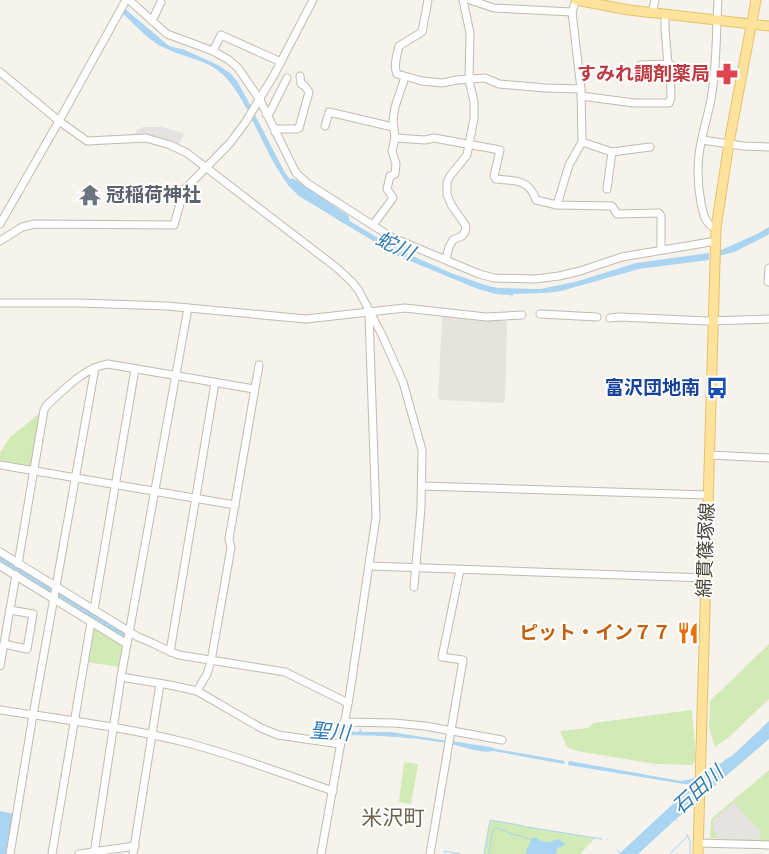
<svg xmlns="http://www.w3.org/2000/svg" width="769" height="854" font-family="Karla,'Noto Sans JP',sans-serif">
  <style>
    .industrial { fill: #e6e2dd }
    .green { fill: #d2eab5 }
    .parking { fill: #e5e3e0 }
    .water { fill: #a9d4f2 }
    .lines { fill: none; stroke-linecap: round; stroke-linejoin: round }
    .stream { stroke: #a9d4f2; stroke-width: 1 }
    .river { stroke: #a9d4f2; stroke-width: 9 }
    .minor-casing { stroke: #c2bbae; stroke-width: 9 }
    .major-casing { stroke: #e6c16a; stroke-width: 11 }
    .minor { stroke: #fff; stroke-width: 7 }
    .major { stroke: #ffe39c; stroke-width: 9 }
    .labels { text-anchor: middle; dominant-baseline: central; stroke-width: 4; stroke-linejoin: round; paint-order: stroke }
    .health-label { font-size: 19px; font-weight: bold; fill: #be3a42; stroke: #fff; text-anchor: end }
    .worship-label { font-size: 19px; font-weight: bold; fill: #5b616d; stroke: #fff; text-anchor: start }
    .transit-label { font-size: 19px; font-weight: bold; fill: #164399; stroke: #fff; text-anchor: end }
    .street-label { font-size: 19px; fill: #4b4439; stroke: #fff }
    .food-label { font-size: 19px; font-weight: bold; fill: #c56008; stroke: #fff; text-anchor: end }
    .water-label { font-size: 20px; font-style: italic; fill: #2e7ab2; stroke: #fff }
    .quarter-label { font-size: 21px; fill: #6e6250; stroke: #fff }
  </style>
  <rect width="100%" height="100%" fill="#f6f3ec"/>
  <path class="industrial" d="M445,316L479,321H506L507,325L505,401L503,403L441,400L438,398L442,318Z"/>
  <g class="green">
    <path d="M44,410L34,471L0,465V453L10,437Z"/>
    <path d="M91,624L124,645L121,667L85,662Z"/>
    <path d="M769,644V699L729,737L715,747L709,728L710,701Z"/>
    <path d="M692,710L696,760L692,765L656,764L577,751L567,747L560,731L588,728L593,723Z"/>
    <path d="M404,762L418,764L411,804L399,802Z"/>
    <path d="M769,770V842L710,838L711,819Z"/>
    <path d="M490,820L595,838L580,854H484Z"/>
  </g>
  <g class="parking">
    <path d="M143,127H161L184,133L178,147L136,135V131Z"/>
    <path d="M734,802L752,823L760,830V840L717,838V833H713V820Z"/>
  </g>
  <g class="water">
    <path d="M124,8L169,46L185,50L218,65L230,73L237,81L252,108L249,112C239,96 230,77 213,67C199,59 182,56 167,49C149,42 136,25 122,13Z"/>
    <path d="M255,115L284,171L294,185L318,202L378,238L417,258L451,273L485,285L498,288L540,289L575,282L636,263L709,253V260L639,269L561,291L545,293L513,294L512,298L511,295L496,294L478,289L398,256L299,196C277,176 266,146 252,120Z"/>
    <path d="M769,227V234L766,236L734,252L719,256V251L757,234Z"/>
    <path d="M0,555L52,587L51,594L0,561Z"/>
    <path d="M58,590L126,631L125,639L57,596Z"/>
    <path d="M769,721V739L676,819L678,821L675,820L638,854H619L688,790L689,784H684L568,765L569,761L681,781C697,779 701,774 715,767C721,764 725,759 732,756Z"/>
    <path d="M360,728L362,732H390L448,741L447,743L398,736L344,735L345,731L359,732Z"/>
    <path d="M451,741L490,747L496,749L565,761L564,764L493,751C481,754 463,746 450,744Z"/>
    <path d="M0,811L14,814L7,854H0Z"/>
    <path d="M532,838H537C546,844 548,843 558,839L566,844L557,849L556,854H525Z"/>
  </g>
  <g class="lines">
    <g class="stream">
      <path d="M377,735L413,738"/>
      <path d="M527,827L602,839"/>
      <path d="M687,834L690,841V854"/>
      <path d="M607,839L608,840"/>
      <path d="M617,850L621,854"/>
      <path d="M445,854V851L461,854"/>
      <path d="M484,854L490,820L524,826"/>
      <path d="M489,854L492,833L496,828C502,828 505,832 511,834C519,836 524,836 531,840"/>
      <path d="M669,854L688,836"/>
    </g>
    <path class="river" d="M292,183L345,219"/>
    <g class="minor-casing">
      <g id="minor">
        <path d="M129,0L167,34L213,51L229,60L238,68L260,100L296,173L307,183L391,237L479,274L494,278L535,279L559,276L580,271L622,257L716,241"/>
        <path d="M428,0L422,32L399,46C397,55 393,66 397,74L422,81L442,83L457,80L485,78L499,84L545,88L581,89"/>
        <path d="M470,0L494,8L572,12"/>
        <path d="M652,13L655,0"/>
        <path d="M152,21L161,2"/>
        <path d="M213,51L221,35L281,62"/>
        <path d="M640,65L668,64"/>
        <path d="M0,72L59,121L87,141L146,138L170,145L187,153L337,268L352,282L359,291L382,335L403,382L422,450L421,508L414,587"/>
        <path d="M581,96L634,103H669L671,98L670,64H668L665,29V14"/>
        <path d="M266,114L270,112L287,78"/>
        <path d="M325,126L329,112L393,127"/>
        <path d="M275,132L277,129H297L299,128L309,92L304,85L301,84L300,76"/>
        <path d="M395,138L425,140L434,138L500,150L494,176L496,179C515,181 529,179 536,200L557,205L612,206L617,214L659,213L661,216V250"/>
        <path d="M702,140L743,146L769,147"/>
        <path d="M582,142L612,152L650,147"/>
        <path d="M607,189L612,152"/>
        <path d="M557,205L569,165L582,142L581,89L572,12L576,0"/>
        <path d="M0,224L59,121L126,0"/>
        <path d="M373,225L393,198L387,189L390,176L395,174L396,164L392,151L395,138L393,121L395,107L405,77"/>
        <path d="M716,228C705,225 703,213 701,203C697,182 697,159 702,138C705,123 710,108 712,93C717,62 716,31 718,0"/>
        <path d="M0,241L22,227L35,224L174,225L184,190L230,143L245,123L274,75L313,0"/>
        <path d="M446,259L449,247L453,240L462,236L465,232L466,226L452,206L447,195V182L450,176L467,155L474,118V102L469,80L470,33L463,0"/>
        <path d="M768,282L769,268"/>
        <path d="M0,303H80L167,306L306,319L405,308L486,317L522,315"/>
        <path d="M540,314L597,317"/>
        <path d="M610,318L619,317L708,321L769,319"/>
        <path d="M709,455L769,458"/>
        <path d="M0,465L235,505"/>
        <path d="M422,486L708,495"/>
        <path d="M0,552L138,637C152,642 165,650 179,655L285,672L348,703"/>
        <path d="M18,564L44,410L47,405C64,390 85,367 108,364L254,389"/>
        <path d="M0,566L127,644"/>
        <path d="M370,566L705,578"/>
        <path d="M94,610L135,369"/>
        <path d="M4,644L27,649L33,614L10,610"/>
        <path d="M170,652L215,383"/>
        <path d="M0,666L16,575"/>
        <path d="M121,677L170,685L197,691L261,728L278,735L340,744"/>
        <path d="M197,691L207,674L211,661L231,548L229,539L259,365"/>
        <path d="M0,710C61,719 124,727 184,742C235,755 283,774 333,791"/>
        <path d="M344,722L394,723L425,726L502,740"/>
        <path d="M698,843L769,845"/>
        <path d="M10,854L33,715L95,368"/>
        <path d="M52,854L91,622"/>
        <path d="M79,854L135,846"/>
        <path d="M94,854L121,677L188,308"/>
        <path d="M133,854L160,684"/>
        <path d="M321,854L350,692L376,517L369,315"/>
        <path d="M430,854L463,660L442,657L460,570"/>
      </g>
    </g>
    <g class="major-casing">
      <g id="major">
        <path d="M576,0L629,10L769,26"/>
        <path d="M698,854L716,228L729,143L756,0"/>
      </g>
    </g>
    <use href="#minor" class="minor"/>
    <use href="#major" class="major"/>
  </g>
  <defs>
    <g id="pharmacy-bare" transform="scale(1.725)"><path d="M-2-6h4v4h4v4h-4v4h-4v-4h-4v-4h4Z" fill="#e0444e" stroke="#fff" stroke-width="2.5" paint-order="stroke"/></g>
    <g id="temple-bare" transform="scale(1.725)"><path d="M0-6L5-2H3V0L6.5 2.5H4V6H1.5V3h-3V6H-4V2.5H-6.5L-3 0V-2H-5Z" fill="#6b7280" stroke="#fff" stroke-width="2.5" paint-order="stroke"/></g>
    <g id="bus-bare" transform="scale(1.725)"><path d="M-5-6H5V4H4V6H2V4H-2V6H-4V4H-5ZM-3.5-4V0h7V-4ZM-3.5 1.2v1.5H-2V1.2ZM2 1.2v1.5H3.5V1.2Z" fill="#1a4fb4" stroke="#fff" stroke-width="2.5" paint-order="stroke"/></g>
    <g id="restaurant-bare" transform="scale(1.725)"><path d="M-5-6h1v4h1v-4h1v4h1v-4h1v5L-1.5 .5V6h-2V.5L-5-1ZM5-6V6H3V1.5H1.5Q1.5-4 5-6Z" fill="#e8710a" stroke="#fff" stroke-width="2.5" paint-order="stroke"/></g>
  </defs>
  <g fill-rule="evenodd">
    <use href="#pharmacy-bare" x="727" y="74"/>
    <use href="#temple-bare" x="90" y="195"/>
    <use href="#bus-bare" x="717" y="388"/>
    <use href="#restaurant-bare" x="688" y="633"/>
  </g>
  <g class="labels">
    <g class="health-label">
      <text x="710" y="74">すみれ調剤薬局</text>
    </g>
    <g class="worship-label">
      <text x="106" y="195">冠稲荷神社</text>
    </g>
    <g class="transit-label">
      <text x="700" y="388">富沢団地南</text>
    </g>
    <g class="street-label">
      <text transform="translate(706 550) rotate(-88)">綿貫篠塚線</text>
    </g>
    <g class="food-label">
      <text x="671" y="633">ピット・イン７７</text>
    </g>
    <g class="water-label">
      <text transform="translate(395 246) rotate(25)">蛇川</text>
      <text transform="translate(330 732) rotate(4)">聖川</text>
      <text transform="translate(698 790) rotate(-42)">石田川</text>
    </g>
    <g class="quarter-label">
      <text x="393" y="818">米沢町</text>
    </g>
  </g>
</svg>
